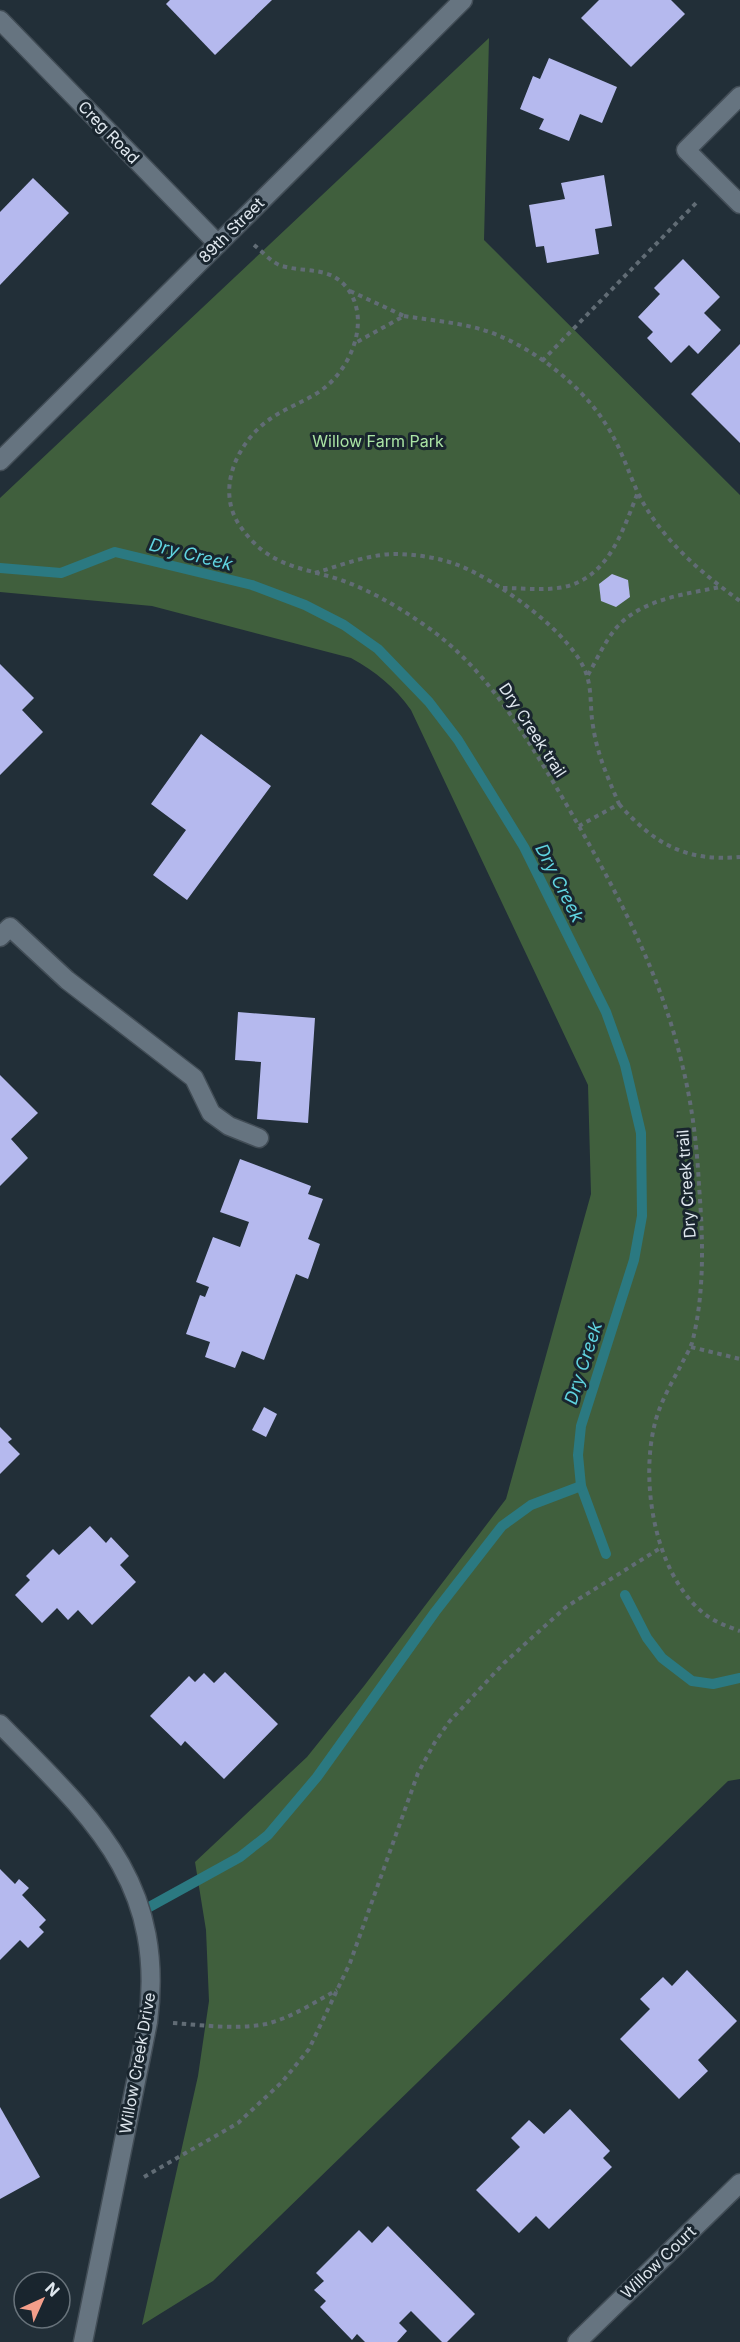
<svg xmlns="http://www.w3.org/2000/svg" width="740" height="2342" font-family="Inter,sans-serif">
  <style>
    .green { fill: #405f3d }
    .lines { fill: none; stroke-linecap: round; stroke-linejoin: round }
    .stream { stroke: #2b7981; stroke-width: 10 }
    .building { fill: #b5b9ee }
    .minor-casing { stroke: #424d56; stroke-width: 21 }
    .path { stroke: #616c75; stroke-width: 4; stroke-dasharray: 4.5 4.5; stroke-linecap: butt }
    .minor { stroke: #667480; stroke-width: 18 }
    .labels { text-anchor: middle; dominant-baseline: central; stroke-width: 6; stroke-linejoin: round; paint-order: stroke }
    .street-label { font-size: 16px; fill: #dfe7ee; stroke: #19252e }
    .park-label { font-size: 16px; fill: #aae4a4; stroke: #19252e }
    .water-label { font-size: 18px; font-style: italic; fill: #60d4e0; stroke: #19252e }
  </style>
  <rect width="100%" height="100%" fill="#222f38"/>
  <path class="green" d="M489,38L484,240L740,495V1779L728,1781L213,2281L142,2325L198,2076L209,2001L206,1930L195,1862L307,1757L364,1686L506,1499L591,1194L588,1085L411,710C395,687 376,672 351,658L152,606L0,592V498Z"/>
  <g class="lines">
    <g class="stream">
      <path d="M0,568L61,573L115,552L252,585L305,605L344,625L378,649L429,702L458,740L524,847L606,1012L625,1065L641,1133L642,1216L634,1260L581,1426L578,1455L581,1486L606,1554"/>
      <path d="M625,1595L647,1638L662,1658L692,1681L713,1684L740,1678"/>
      <path d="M142,1911L240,1857L268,1835L317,1777L435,1612L502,1526L531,1505L581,1486"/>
    </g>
  </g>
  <g class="building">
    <path d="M170,0H272L215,55L166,4Z"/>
    <path d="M599,0H671L685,14L631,67L581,18Z"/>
    <path d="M549,58L617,87L602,123L580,114L569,141L539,129L544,119L520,109L533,76L540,79Z"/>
    <path d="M604,175L612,226L595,229L599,254L547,263L544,246L536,247L529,205L565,199L561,183Z"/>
    <path d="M33,178L69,213L0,285V212Z"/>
    <path d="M683,259L720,297L704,313L721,330L698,354L689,345L671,363L647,338L653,332L638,317L660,294L654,288Z"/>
    <path d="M740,344V443L691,394Z"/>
    <path d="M612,574L628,580L630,597L616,607L601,601L599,584Z"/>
    <path d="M0,664L34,698L22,710L43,732L0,775Z"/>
    <path d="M201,734L271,786L187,900L153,875L186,830L151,804Z"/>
    <path d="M238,1012L315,1018L308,1123L257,1119L261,1062L235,1060Z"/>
    <path d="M0,1075L38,1113L11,1139L28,1158L0,1186Z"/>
    <path d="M240,1159L311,1186L308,1194L323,1199L308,1239L320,1244L308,1279L296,1274L264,1360L242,1351L235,1368L205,1357L210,1342L186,1334L200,1295L205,1297L209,1287L196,1282L213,1237L240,1247L249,1222L220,1212Z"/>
    <path d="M264,1407L277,1414L266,1437L252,1430Z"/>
    <path d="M0,1427L12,1439L8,1442L20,1454L0,1474Z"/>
    <path d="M90,1526L106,1543L111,1537L129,1556L120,1565L136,1582L92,1625L78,1610L68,1620L57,1608L42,1623L15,1595L30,1580L26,1576L53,1549L59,1555Z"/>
    <path d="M225,1672L278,1724L224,1779L185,1741L181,1746L150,1716L189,1676L195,1682L204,1673L214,1683Z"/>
    <path d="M0,1869L15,1884L19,1879L29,1888L22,1895L46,1920L39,1927L44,1932L28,1948L20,1940L0,1960Z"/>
    <path d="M687,1970L737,2021L698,2060L708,2071L679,2099L620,2039L650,2009L640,1999L663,1977L672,1986Z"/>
    <path d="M0,2107L40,2177L0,2199Z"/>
    <path d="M570,2109L610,2151L603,2158L612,2167L549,2229L536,2216L519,2233L476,2190L520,2147L511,2138L529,2120L544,2134Z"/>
    <path d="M388,2226L475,2314L447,2342H442L411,2311L399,2323L407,2331L397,2342H365L357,2334L352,2340L320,2307L326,2301L314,2290L324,2281L316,2273L359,2230L372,2243Z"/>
  </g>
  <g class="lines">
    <g class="minor-casing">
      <g id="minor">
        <path d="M0,20L218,244"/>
        <path d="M740,96L686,150L740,204"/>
        <path d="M0,461L463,0"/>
        <path d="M0,937L10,927L67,980L194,1078L211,1113L229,1126L259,1138"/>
        <path d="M0,1724C91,1817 166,1880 148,2022L83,2342"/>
        <path d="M577,2342L740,2183"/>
      </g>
    </g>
    <g class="path">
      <path d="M254,245C263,252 272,263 282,266C306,273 330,266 347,288C371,319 352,367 323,389C307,401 287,407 270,419C237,442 215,490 240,526C268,566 296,566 338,579C368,589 397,606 423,624C483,665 518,724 555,785C606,872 659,965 682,1064C692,1104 697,1145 699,1186C703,1237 705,1293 692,1343C689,1351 684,1359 680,1367C671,1384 660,1403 655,1423C640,1481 654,1570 701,1611C712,1621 726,1626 740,1631"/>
      <path d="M350,291L404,316L357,342"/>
      <path d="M404,316C429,320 455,322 480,329C526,342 579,382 605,423C620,445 627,469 638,493C660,538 700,572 740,601"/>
      <path d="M542,361L699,200"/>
      <path d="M315,573C342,565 371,553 400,554C419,555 440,558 458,565C497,580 575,635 587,676C592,692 590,710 593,726C597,754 608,778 619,804L579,826"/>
      <path d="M503,588C523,588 544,591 564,587C609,577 623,530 638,492"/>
      <path d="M588,675C597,659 605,641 617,627C642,599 686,594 720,587"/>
      <path d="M619,804C654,844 686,862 740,857"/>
      <path d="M691,1347L740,1359"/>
      <path d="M173,2023C203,2025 236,2030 266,2024C291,2018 315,2002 337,1990"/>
      <path d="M144,2177L238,2123L282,2082L309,2049L350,1963L418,1773L435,1742L449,1722L504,1663L566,1607L662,1547"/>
    </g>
    <use href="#minor" class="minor"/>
  </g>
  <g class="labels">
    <g class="street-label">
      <text transform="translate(109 132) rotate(46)">Creg Road</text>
      <text transform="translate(231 230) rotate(-45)">89th Street</text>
      <text transform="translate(533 730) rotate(57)">Dry Creek trail</text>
      <text transform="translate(686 1184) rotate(-94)">Dry Creek trail</text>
      <text transform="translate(137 2063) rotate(-80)">Willow Creek Drive</text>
      <text transform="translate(658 2262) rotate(-44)">Willow Court</text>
    </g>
    <g class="park-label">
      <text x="378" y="441">Willow Farm Park</text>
    </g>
    <g class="water-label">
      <text transform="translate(191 554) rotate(14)">Dry Creek</text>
      <text transform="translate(560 883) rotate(63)">Dry Creek</text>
      <text transform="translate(583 1363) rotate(-72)">Dry Creek</text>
    </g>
  </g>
  <g transform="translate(42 2300) rotate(45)"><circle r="28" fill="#19252e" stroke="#68737b" stroke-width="1.5"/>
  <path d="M0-4.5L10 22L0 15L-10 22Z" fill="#f49e8a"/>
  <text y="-9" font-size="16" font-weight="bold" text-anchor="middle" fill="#dfe7ee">N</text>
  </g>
</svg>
